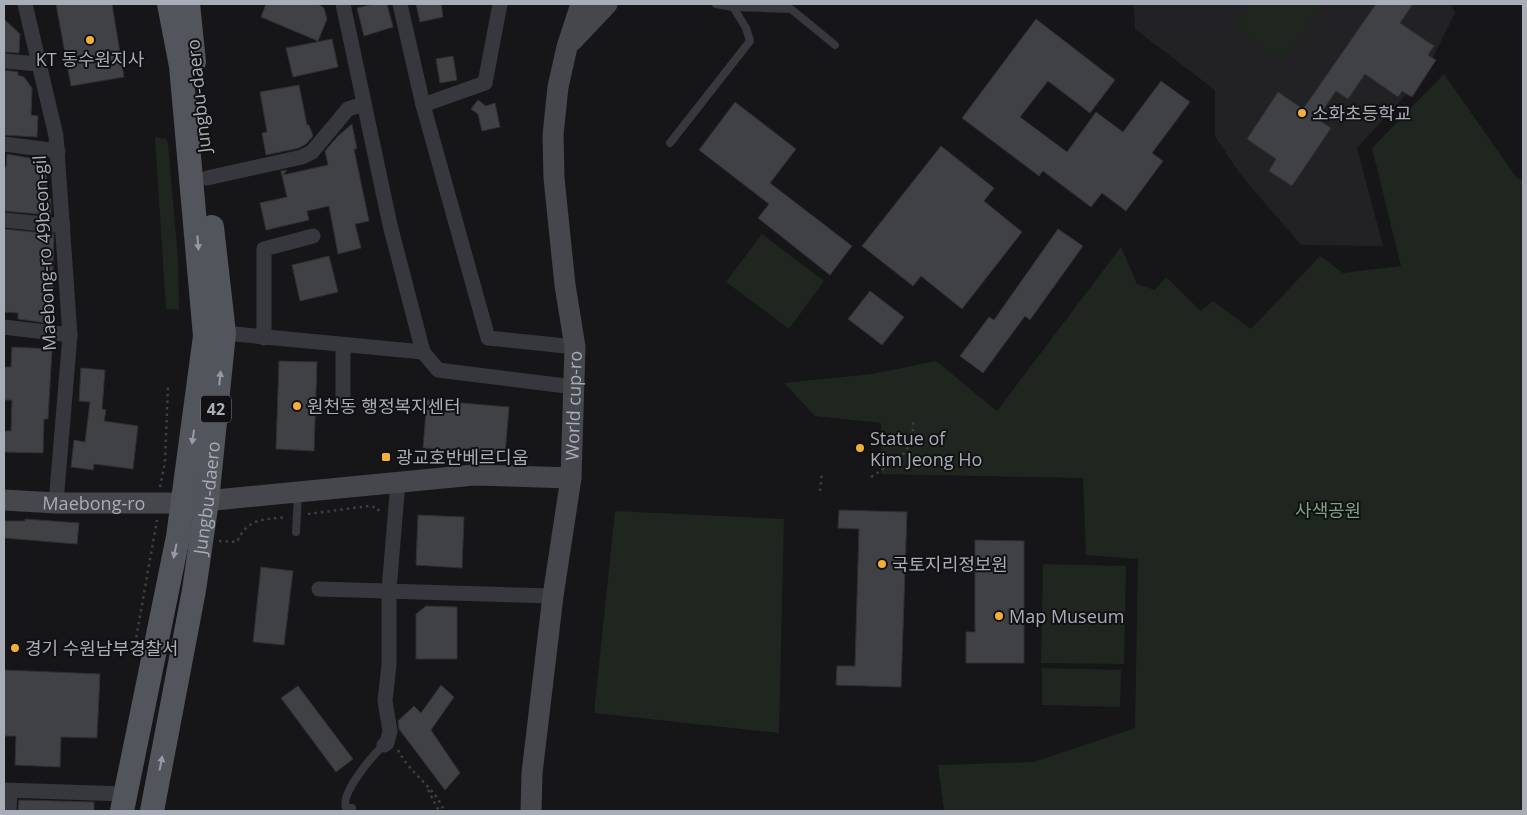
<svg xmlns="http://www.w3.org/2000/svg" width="1527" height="815" font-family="'Open Sans','Noto Sans KR',sans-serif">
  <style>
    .built { fill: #222225 }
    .green { fill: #1e261f }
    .building { fill: #404145; stroke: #303034 }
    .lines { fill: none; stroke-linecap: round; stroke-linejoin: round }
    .path { stroke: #3d3f44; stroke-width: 2.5; stroke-dasharray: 2.5 4; stroke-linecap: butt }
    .lane { stroke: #37383d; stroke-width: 8 }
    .street { stroke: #37383d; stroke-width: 15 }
    .secondary { stroke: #45474d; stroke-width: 21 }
    .primary { stroke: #53555c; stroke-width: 24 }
    .oneway { fill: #979ba6 }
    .poi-dot { fill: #f2b134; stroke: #111113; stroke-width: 2 }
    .labels { text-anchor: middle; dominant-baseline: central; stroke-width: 4; stroke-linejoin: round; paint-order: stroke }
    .shield { fill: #111113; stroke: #7b7e86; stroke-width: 1 }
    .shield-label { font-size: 16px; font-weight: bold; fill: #a8adb8 }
    .poi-label { font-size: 18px; fill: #a8adb8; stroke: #111113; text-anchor: start }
    .street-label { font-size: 18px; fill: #a8adb8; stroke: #111113 }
    .park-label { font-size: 18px; fill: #7fa381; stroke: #111113 }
  </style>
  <rect width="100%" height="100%" fill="#161618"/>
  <path class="built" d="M1134,4H1451L1455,13L1424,75L1357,148L1383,246L1301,245L1240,174L1215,136V90L1135,29Z"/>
  <g class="green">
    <path d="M1250,4H1323L1283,61L1234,26Z"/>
    <path d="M1444,74L1516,177L1523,181V811H944L938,765L1034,762L1135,728L1138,559L1086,555L1083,478L881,474V423L815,416L784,383L872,374L936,361L997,411L1121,247L1137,284L1155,290L1166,277L1201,311L1213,301L1251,329L1320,256L1343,273L1401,266L1372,148Z"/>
    <path d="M155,137L166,139L168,143L178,260L179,310L166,309Z"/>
    <path d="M762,234L824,281L789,329L726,282Z"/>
    <path d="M615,511L784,519L779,733L594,713Z"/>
    <path d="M1043,564L1126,566L1124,664L1041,663Z"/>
    <path d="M1042,668L1121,670L1120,707L1042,705Z"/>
  </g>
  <g class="building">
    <path d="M56,4H112L124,77L71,86Z"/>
    <path d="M266,4H318L324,8L327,19L318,41L261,17Z"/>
    <path d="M374,4H387L393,27L364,36L357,8Z"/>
    <path d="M416,4H441L443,17L420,22Z"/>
    <path d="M1376,4H1413L1400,23L1434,46L1428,55L1436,60L1412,97L1402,91L1398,97L1365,74L1348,99L1336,91L1317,119L1331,128L1292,186L1269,171L1276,159L1247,139L1278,92L1303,109Z"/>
    <path d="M4,19L20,34L19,53L4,52Z"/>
    <path d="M1036,19L1115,80L1090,113L1048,81L1020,117L1067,152L1096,112L1123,132L1161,81L1190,102L1152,153L1163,161L1126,211L1102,193L1091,207L1043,171L1039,176L962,118Z"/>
    <path d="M332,39L338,67L293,77L286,48Z"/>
    <path d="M453,56L457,80L440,83L436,59Z"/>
    <path d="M4,70L18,72V75L24,77L32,88L31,115L38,116L37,137L4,135Z"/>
    <path d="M299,85L307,125H309L313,136L306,144L299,148L266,155L262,133L267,132L260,92Z"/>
    <path d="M478,100L486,106L495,103L500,127L482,131L478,114L471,109Z"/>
    <path d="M735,102L796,149L770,183L852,246L830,275L758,218L769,204L699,150Z"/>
    <path d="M352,124L357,149H354L369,221L355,224L361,248L338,254L329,206L307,211L309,220L266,230L260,203L287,197L281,171L287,170L283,175L328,165L325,151L338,136Z"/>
    <path d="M941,146L994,188L984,201L1022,232L962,309L921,276L913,286L862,246Z"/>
    <path d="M7,154L46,161L47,198L51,199V215L4,211V167H6Z"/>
    <path d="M4,229L54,234L53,271H55L53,294H51L52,316L46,323L18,319V313L4,312Z"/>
    <path d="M1058,229L1083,246L1030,320L1025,316L983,373L960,356L989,317L994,320Z"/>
    <path d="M329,256L338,292L300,301L292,265Z"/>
    <path d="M870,291L904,317L882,345L848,319Z"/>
    <path d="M12,347L52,349L48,419H44L43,453L4,452V431H11L12,400H4V367H11Z"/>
    <path d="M279,361L317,362L314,451L276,449Z"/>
    <path d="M81,368L105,370L102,409L106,410L104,421L138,426L133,469L94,464L93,470L71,467L74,440L85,442L90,402L79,401Z"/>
    <path d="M427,400L509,407L505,454L423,448Z"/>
    <path d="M839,510L907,512L901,687L836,685L837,666H855L859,529L838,528Z"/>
    <path d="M418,515L464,517L462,568L416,565Z"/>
    <path d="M25,519L79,523L77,544L4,538V521H25Z"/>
    <path d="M975,540L1024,541V663H966V632H975Z"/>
    <path d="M261,567L293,571L284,645L253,642Z"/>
    <path d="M426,606L457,607V659H416V614Z"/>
    <path d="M4,670L100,674L97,738L61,737L60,767L15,765L16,736H4Z"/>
    <path d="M441,685L454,697L431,730L460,773L445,790L399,729L398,721L414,706L421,713Z"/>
    <path d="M298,686L353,759L336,772L281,698Z"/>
    <path d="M19,800L94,802V811H18Z"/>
  </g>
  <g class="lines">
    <g class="path">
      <path d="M871,477C897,459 914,456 913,420"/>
      <path d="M160,487L165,462L168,384"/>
      <path d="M820,491L822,472"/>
      <path d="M308,514L369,506L378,508L379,514"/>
      <path d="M219,541L237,542C248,517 264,520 287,517"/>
      <path d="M134,650L157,520"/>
      <path d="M398,750C410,774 435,787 444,811"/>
      <path d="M428,790L439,811"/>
    </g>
    <g class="lane">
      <path d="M716,4L733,7L791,9L835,45"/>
      <path d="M670,143L750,41L746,28L733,7"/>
      <path d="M296,532L298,494"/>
      <path d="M352,808H346C340,793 373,755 384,745"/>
    </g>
    <g class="street">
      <path d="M25,4L56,136L70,335L56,503"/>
      <path d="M400,4L423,105L488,338L575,347"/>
      <path d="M4,61L39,64"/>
      <path d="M423,105L485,83L500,4"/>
      <path d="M4,144L58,151"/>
      <path d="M207,178L302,157L312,152L348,109L364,104"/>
      <path d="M4,220L63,226"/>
      <path d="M4,327L70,335"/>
      <path d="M224,333L423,352L390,225L343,4"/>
      <path d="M264,338V249L313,236"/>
      <path d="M423,352L438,370L574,387"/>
      <path d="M343,398V345"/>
      <path d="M319,589L553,596"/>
      <path d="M384,745L387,743L390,731L385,701L389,665V590L398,482"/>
      <path d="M4,790L125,794"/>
      <path d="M9,811L10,791"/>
    </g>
    <g class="secondary">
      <path d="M572,41L607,4"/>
      <path id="s1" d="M4,500L56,503H184L474,475L571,478"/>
      <path id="s2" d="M531,811L532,773L553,596L571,478L575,347L565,285L554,178L553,135L558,87L567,47L581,4"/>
    </g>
    <g class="primary">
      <path d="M188,4L194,62"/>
      <path d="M122,811L178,537L205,336L181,66L169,4"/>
      <path id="s3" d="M152,811L194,590L207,501L224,333L212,227"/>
    </g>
  </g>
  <defs><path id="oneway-solid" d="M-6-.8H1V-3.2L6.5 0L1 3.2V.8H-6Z" transform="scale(1.25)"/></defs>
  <g class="oneway">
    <use href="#oneway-solid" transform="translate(198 243) rotate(85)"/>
    <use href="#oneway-solid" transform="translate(220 378) rotate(-84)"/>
    <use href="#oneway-solid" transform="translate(193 437) rotate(98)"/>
    <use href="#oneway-solid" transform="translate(175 551) rotate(102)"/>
    <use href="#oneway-solid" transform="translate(161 763) rotate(-79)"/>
  </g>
  <g class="poi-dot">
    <circle cx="90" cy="40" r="5"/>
    <circle cx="1302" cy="113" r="5"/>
    <circle cx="297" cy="406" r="5"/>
    <circle cx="860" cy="448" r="5"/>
    <rect x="381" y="452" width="10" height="10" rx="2.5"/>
    <circle cx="882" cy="564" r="5"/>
    <circle cx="999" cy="616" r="5"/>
    <circle cx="15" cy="648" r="5"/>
  </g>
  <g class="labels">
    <rect class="shield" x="201" y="395.5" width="30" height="27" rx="4"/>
    <g class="shield-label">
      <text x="216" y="409">42</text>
    </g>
    <g class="poi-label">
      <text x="90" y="59" text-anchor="middle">KT 동수원지사</text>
      <text x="1312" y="113">소화초등학교</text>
      <text x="307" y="406">원천동 행정복지센터</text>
      <text x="870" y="438">Statue of<tspan x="870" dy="21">Kim Jeong Ho</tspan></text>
      <text x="396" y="457">광교호반베르디움</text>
      <text x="892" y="564">국토지리정보원</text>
      <text x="1009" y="616">Map Museum</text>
      <text x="25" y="648">경기 수원남부경찰서</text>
    </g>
    <g class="street-label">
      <text transform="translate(198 96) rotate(-96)">Jungbu-daero</text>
      <text transform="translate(44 253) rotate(-93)">Maebong-ro 49beon-gil</text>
      <text stroke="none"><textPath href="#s2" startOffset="408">World cup-ro</textPath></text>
      <text stroke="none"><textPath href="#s3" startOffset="318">Jungbu-daero</textPath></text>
      <text stroke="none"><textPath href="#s1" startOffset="90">Maebong-ro</textPath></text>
    </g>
    <g class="park-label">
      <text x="1328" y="510">사색공원</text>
    </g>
  </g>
  <rect width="1527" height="815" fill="none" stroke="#a8adb8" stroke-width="10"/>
</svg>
